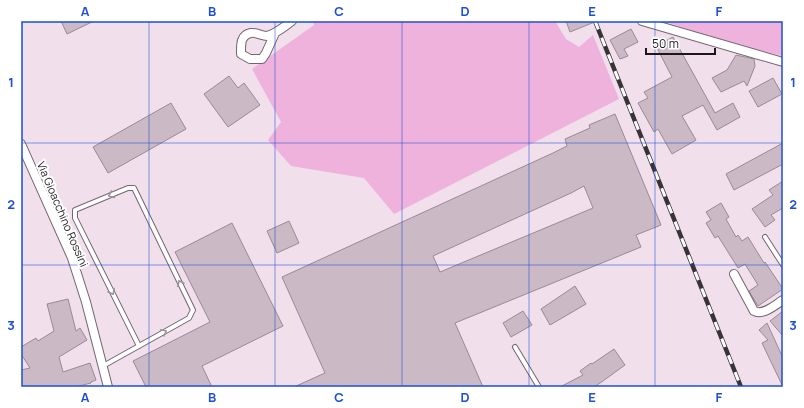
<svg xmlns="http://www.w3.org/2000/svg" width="804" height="408" font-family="Manrope,sans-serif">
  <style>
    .green { fill: #eeb2dd }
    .building { fill: #cbb9c6; stroke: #9a8a95; fill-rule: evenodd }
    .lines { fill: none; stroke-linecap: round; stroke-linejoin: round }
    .lane-casing { stroke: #746570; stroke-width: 6 }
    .street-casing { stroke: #746570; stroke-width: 10 }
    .lane { stroke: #fff; stroke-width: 4 }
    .street { stroke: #fff; stroke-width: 8 }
    .rail-casing { stroke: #393237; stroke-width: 4.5 }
    .rail { stroke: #fff; stroke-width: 3; stroke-dasharray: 9; stroke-linecap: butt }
    .oneway { stroke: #999798 }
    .grid { fill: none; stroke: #1d4ed8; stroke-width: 1; stroke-opacity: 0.55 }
    .labels { text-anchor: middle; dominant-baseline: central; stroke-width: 4; stroke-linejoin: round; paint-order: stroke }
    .street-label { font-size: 11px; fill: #1d171b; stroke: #fff }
    .neatline { fill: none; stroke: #1d4ed8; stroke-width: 1.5 }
    .grid-label { font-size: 13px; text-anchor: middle; font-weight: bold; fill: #1d4ed8 }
  </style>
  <rect width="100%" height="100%" fill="#f1dfec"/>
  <g class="green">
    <path d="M312,21H555L566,39L579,47L593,35L619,99L394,214L364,178L291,166L268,140L281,122L252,69L314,25Z"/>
    <path d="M663,21H783V56L729,43Z"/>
  </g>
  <g class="building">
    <path d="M61,21H94L67,34Z"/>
    <path d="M566,21H597L570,32Z"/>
    <path d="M631,29L638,42L624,49L628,56L620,59L610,40Z"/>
    <path d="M673,37L715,113L733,103L740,117L717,130L703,105L682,116L696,140L672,154L658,129L654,132L638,103L648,98L644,92L672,77L656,46Z"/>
    <path d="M736,55L754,59L755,66L747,86L744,81L721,92L712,78L727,70Z"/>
    <path d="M229,76L238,88L244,83L260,105L228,127L204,94Z"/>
    <path d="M773,78L782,94L758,107L749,91Z"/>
    <path d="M171,103L186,129L108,173L93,147Z"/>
    <path d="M615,114L661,225L636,235L641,247L455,323L483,387H294L325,373L282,277L553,153L567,146L565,139L590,128L589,125ZM584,186L593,208L440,272L433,256L571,193Z"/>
    <path d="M783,143V164L734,190L726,174Z"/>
    <path d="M783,181V208L771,215L775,220L765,227L752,209L773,195L769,190Z"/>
    <path d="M721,203L729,217L726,219L736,237L738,235L742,241L748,237L764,263L765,262L783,289L758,306L749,291L758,285L745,264L738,268L718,236L715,238L706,223L711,220L706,212Z"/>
    <path d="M289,221L299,243L277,253L267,231Z"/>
    <path d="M232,223L283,326L202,366L212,387H146L133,361L210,322L175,252Z"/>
    <path d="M575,286L586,304L550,325L541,309Z"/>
    <path d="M68,299L76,331L80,328L87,340L59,357L63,372L90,363L96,380L91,382V383L75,387H21V370L30,368L21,354V347L36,338L38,341L54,331L47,304Z"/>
    <path d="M523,311L532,325L511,337L503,323Z"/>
    <path d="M783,311V336L770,321Z"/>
    <path d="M767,323L783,358V387L762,343L768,340L759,330Z"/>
    <path d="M614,349L625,365L603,381L594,387H560L583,375L580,371L591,363L592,364Z"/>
  </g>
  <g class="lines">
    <g class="lane-casing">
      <g id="lane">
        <path d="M765,237L783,265"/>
        <path d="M515,347L539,387"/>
        <path d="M103,366L189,318L193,310L134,188H128L75,210V218L139,346"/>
      </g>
    </g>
    <g class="street-casing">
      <g id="street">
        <path d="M642,21L783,62"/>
        <path d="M275,33L266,53L262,59H250L241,54C241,45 240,35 251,33C256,32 262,36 267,36C276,34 285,26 292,21"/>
        <path d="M21,144L72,258L86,302L108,387"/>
        <path d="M734,274L754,311C763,316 775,305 783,300"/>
      </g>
    </g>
    <use href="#lane" class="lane"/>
    <use href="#street" class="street"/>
    <g class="rail-casing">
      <path id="rail" d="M595,21L741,387"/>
    </g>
    <use href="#rail" class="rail"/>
  </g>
  <defs><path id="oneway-chevron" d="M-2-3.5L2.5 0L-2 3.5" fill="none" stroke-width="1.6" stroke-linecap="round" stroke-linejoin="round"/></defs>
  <g class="oneway">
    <use href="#oneway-chevron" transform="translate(111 195) rotate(157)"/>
    <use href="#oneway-chevron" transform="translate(180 283) rotate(-116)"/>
    <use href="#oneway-chevron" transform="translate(112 292) rotate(63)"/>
    <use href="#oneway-chevron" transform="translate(164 332) rotate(-28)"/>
  </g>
  <path class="grid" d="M149,21V387M275,21V387M402,21V387M529,21V387M655,21V387M21,143H783M21,265H783"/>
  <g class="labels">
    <g class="street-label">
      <text transform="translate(63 214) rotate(67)">Via Gioacchino Rossini</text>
    </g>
  </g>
  <rect width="804" height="408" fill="none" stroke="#ffffff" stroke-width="44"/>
  <path d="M646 48v6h69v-6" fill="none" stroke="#1d171b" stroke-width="2"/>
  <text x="652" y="48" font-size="12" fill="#1d171b" stroke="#ffffff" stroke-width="3" paint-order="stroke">50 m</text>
  <rect x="22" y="22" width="760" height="364" class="neatline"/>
  <g class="grid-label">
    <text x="85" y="16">A</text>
    <text x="212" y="16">B</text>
    <text x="339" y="16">C</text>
    <text x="465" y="16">D</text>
    <text x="592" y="16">E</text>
    <text x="719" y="16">F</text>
    <text x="11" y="87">1</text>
    <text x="793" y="87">1</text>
    <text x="11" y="209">2</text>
    <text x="793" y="209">2</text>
    <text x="11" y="330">3</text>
    <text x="793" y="330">3</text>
    <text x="85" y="402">A</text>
    <text x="212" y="402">B</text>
    <text x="339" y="402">C</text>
    <text x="465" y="402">D</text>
    <text x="592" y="402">E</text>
    <text x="719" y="402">F</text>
  </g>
</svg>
